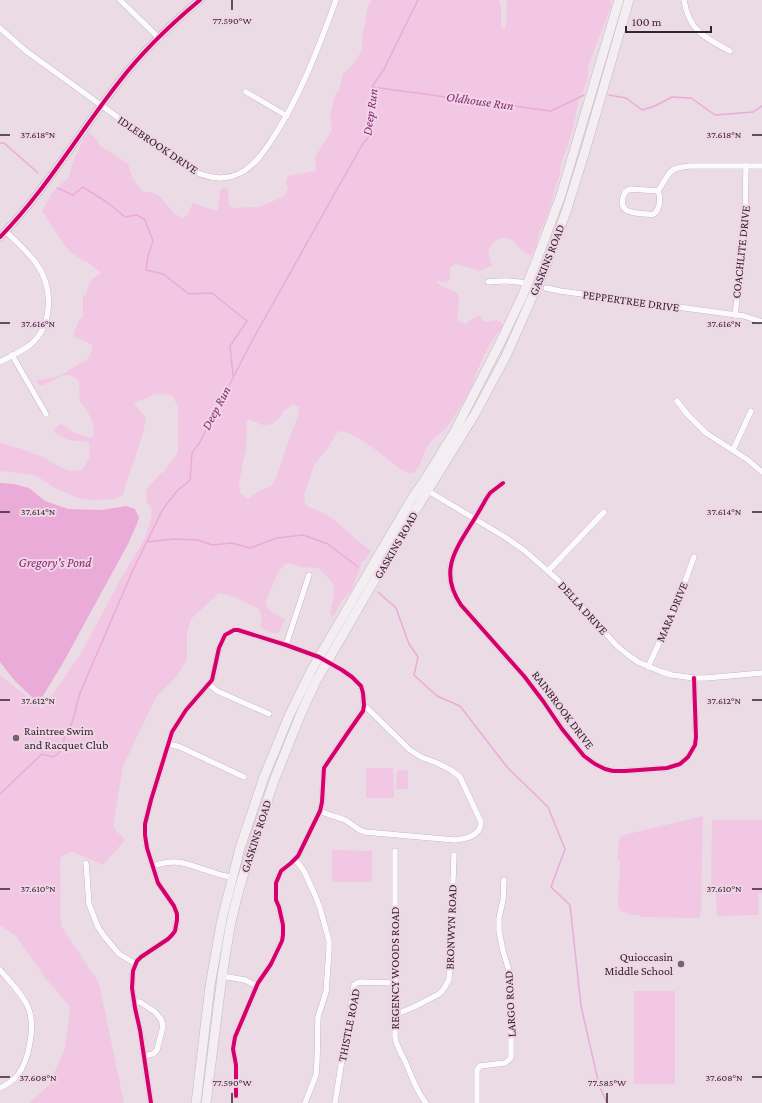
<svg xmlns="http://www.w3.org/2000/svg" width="762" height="1103" font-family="'Crimson Pro',serif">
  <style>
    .green { fill: #f2c7e4; fill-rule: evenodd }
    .water { fill: #ebabd8 }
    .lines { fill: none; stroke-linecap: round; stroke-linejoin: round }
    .stream { stroke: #ebabd8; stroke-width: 1.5 }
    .minor-casing { stroke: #aca1a8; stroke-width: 6 }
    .tertiary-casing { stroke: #aca1a8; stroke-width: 8 }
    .primary-casing { stroke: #c3bbbf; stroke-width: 10 }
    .minor { stroke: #fcfafb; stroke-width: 5.5 }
    .tertiary { stroke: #fcfafb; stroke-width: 7 }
    .primary { stroke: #f4edf2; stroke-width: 9 }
    .cycleway-casing { stroke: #f0d5e7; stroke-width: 6 }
    .cycleway { stroke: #d6006c; stroke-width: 4 }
    .ticks { fill: none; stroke: #30262c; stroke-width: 1.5 }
    .poi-dot { fill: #71656d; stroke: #f0d5e7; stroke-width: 1.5 }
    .labels { text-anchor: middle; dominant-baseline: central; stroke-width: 4; stroke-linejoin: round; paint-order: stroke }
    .street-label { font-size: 12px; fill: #30262c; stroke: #f0d5e7 }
    .poi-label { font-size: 12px; fill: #30262c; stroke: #f0d5e7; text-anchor: start }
    .water-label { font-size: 13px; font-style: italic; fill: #892872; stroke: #f0d5e7 }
    .ticks-label { font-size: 10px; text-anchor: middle; fill: #30262c; stroke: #f0d5e7; stroke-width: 4; stroke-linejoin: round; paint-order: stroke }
  </style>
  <rect width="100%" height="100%" fill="#eadbe5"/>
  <g class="green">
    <path d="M372,0H499L501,9V27L504,30L506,26L507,0H610L611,6L588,66V79L578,102L574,124L568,145L561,163L559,178L554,191L553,198L544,224L540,230L536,245L531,256C528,253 523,251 520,249C518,247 516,244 514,241C504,233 493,240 488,250L492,266L483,269L480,271L456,264L450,267V279L445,282L436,281C441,289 454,288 458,295C461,300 456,314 458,321L462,323L467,324L469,321L479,315L484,322L497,320L501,322L504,327C489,339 483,359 475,376C474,387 454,417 447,427C441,433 434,437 429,444C424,450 420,474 410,473C405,473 398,467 394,464C381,454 356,432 339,431L336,434L326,451L320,457L314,465L304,495L305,503L308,507L320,511L333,519L358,541L371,551L367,557L362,562L351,591L342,600L335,614L331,617C330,612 331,609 332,604C338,583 332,582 318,568L300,567L290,563L285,564L278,572L265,603C268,612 277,615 285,619L279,632L275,634L261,628L260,624L262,620L260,610C248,603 233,595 219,593L191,619L187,633V658L184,664L177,676L156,697L123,766L113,827L125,840L103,865L71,851L60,858L61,926L99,983L124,1103H29L49,1085L65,1048L70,1007L46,979L16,936L0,925V675L42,709L80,655L124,573L145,539L151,518L152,509L147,502L146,490L161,473L164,472L178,452V407L172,395L156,394L134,403L146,418C142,445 129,469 123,495L116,499L92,500L78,498L53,487L40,478L34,475L3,471L0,473V443L22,449L45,458L55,465L70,471L82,470C90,458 91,457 89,442L68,440L54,432L56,427L61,424C69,430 80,436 91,438L94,434L93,424L87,410L80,402L79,381C63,365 53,386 39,385L36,381L62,375L80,363L86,361L92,351V346L87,342L74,337V333L79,320L83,316V296L86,295C90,282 89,280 101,273L89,263L82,260L71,252L64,245L42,211L52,193L69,177L72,164L84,138L89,132L98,141L99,145L128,164L133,179L143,192H152L159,196L175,214L183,218L187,215L193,203L213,210H218L220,191L225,187L228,190L229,206L233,208L259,207L283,197L286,193L288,188L286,183L288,176L315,171L316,167L315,157L332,130L330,116L335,95L339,91L343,74L352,66L362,50V36L365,23L368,6ZM293,405L299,407C299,419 292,429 289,440C283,456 280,471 272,486L259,491L248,499L240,493L239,483L246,448L247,420C255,420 257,424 263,425C271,427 281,419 283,411Z"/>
    <path d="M366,768H393L394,798H366Z"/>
    <path d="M408,770V789H396L397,771Z"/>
    <path d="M703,816L701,909L700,918L639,917V915H629L628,913C622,913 620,911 618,905L620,860L617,859L620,836Z"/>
    <path d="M712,820H762V893L758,894L759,915L717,916L716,893H711Z"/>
    <path d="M332,850L372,851V882H332Z"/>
    <rect x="634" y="991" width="41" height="93"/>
  </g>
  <path class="water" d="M0,483L14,484L29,488L45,501L68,509L101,510L126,506L135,509L139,518L136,526L128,544L64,661L43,696L35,700L15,681L0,662Z"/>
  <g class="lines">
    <g class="stream">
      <path d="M372,87L551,111L584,95"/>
      <path d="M609,95L626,98L642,110L655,106L672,97L691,98L715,115L753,112L762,106"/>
      <path d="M0,143H4L38,173"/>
      <path d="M57,188L73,195L83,187L108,203L125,217L137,215L145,220L153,241L148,256L146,270L163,274L189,294L212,293L247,321L230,346L233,375"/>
      <path d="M147,542L174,539L198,540L212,545L232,543L250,548L277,538L303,535L328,544L358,567"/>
      <path d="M378,592L396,608L409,644L418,657L414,675L437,696L460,706L507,767L548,807L565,849L551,887L570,905L581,1006L599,1085L607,1103"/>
      <path d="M0,794L23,772L42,754L53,757L59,753L63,746L65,734L72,723L80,693L133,570L163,509L177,491L190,480L192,453L200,442L253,339L362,145L368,138L370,130V97L372,87L384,69L418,0"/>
    </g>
    <g class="minor-casing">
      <g id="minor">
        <path d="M120,0L159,38"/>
        <path d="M684,0C689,31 705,38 730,51"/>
        <path d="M0,28L26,51L184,165C203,178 224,183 244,171C255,164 262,154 269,144C299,100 318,49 336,0"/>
        <path d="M246,92L287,116"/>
        <path d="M658,191C661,198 660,209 654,214C649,215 630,213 626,210C619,205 623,190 631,189L658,191C670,174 666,168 690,166H762"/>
        <path d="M488,282C503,280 514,280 529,284"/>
        <path d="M546,288L560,291L744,316L762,322"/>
        <path d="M735,315L745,231L746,166"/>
        <path d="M12,355L46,414"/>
        <path d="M0,362C10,356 21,352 30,345C54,325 53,286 36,263C27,251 16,241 5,231"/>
        <path d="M677,401L687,414L706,433L748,460L762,472"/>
        <path d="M733,450L751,411"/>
        <path d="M503,483L490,493L486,499C481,508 476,517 470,526C453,553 440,574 461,605L524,676L543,701L562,729L584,756L595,764L605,769L613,771H625L667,768L680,764L688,757L695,745L696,737L694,678"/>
        <path d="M425,489L505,537L525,551L558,580L616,645L628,655L638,662L662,672L672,675L694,678H706L762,673"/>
        <path d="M548,571L604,512"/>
        <path d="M286,645L309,575"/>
        <path d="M648,667L676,606L694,557"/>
        <path d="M209,684L217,691L269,714"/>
        <path d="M169,744L180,747L244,777"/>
        <path d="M320,811C328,815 337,817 345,820C353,824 356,830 365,832L455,840C466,839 481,836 481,822L460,777L451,770L437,763L421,757L410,750L364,705"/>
        <path d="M395,851V1037C396,1044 399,1049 402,1055C410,1070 415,1090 426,1103"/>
        <path d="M295,859L304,871L315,895L320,908L329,941V950L326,992L318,1017L317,1062L316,1075L305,1103"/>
        <path d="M86,863L89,904L98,927L104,936L119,954L136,964"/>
        <path d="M153,866C179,857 188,865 212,872C219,875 227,876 234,878"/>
        <path d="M0,970C10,982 22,993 28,1007C36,1025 29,1061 17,1076C13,1081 6,1085 0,1088"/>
        <path d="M222,976L245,980L257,986"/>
        <path d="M134,1002H140L155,1012L161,1019L163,1026L157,1050L153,1054L144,1056"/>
        <path d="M394,1015L414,1007L439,994L443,990L449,980L454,855"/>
        <path d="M151,1103L140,1030L135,1008L132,988L133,971L137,961L141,957L168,939L172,935L175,931L177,920V914L174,906L158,883L147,848L145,835V824L151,800L172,732L186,710L212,680L219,648L225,635L234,630H238L286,645L319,657L342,670L352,677L361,686L363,693L364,705L363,711L349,731L324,768L322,802L320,811L298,856L291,863L281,871L276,883V900L279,907L283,925V935L282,941L271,964L258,983L235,1037L233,1049L236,1065V1096"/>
        <path d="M335,1103L354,985L357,983L361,982L394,983"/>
        <path d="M477,1103V1070L480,1066L505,1063L511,1058V977L503,951L499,931V918L503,900L504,880"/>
      </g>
    </g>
    <g class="tertiary-casing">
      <path id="tertiary" d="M0,237C46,190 78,134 119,82C142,52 170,25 200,0"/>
    </g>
    <g class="primary-casing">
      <g id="primary">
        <path d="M196,1103L210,986L222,919L240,848L264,777L289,716L311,671L411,500L428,475L455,431L499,345L522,297L536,262L561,195L619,0"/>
        <path d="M206,1103L222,976L230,927L237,897L242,879L257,831L275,778L302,711L316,681L410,519L475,414L506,356L546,266L567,209L586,148L629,0"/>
      </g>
    </g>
    <use href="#minor" class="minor"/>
    <use href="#tertiary" class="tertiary"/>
    <use href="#primary" class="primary"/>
    <g class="cycleway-casing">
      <g id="cycleway">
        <path d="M0,237C46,190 78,134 119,82C142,52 170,25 200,0"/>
        <path d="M503,483L490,493L486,499C481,508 476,517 470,526C453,553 440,574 461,605L524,676L543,701L562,729L584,756L595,764L605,769L613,771H625L667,768L680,764L688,757L695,745L696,737L694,678"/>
        <path d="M151,1103L140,1030L135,1008L132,988L133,971L137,961L141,957L168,939L172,935L175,931L177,920V914L174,906L158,883L147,848L145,835V824L151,800L172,732L186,710L212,680L219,648L225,635L234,630H238L286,645L319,657L342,670L352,677L361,686L363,693L364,705L363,711L349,731L324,768L322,802L320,811L298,856L291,863L281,871L276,883V900L279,907L283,925V935L282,941L271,964L258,983L235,1037L233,1049L236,1065V1096"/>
      </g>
    </g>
    <use href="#cycleway" class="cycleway"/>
  </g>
  <path class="ticks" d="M232,0V10M0,135H10M752,135H762M0,323H10M752,323H762M0,512H10M752,512H762M0,700H10M752,700H762M0,889H10M752,889H762M0,1077H10M752,1077H762M232,1093V1103M607,1093V1103"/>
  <g class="poi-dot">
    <circle cx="16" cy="738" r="4"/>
    <circle cx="681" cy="964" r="4"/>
  </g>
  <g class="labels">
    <g class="street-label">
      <text transform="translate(158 145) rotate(34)">IDLEBROOK DRIVE</text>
      <text transform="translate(741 252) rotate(-84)">COACHLITE DRIVE</text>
      <text transform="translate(547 260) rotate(-68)">GASKINS ROAD</text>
      <text transform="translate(631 301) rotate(8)">PEPPERTREE DRIVE</text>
      <text transform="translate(396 545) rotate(-60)">GASKINS ROAD</text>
      <text transform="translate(583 608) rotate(48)">DELLA DRIVE</text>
      <text transform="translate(672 612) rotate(-67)">MARA DRIVE</text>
      <text transform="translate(563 710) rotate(53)">RAINBROOK DRIVE</text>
      <text transform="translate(256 836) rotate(-72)">GASKINS ROAD</text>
      <text transform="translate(451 927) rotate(-88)">BRONWYN ROAD</text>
      <text transform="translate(395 968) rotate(-90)">REGENCY WOODS ROAD</text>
      <text transform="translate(510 1004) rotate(-93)">LARGO ROAD</text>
      <text transform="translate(349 1025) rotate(-79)">THISTLE ROAD</text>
    </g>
    <g class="poi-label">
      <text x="24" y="731">Raintree Swim<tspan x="24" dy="14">and Racquet Club</tspan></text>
      <text x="673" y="957" text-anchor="end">Quioccasin<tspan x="673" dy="14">Middle School</tspan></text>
    </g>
    <g class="water-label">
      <text transform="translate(480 101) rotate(8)">Oldhouse Run</text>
      <text transform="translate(370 112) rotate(-82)">Deep Run</text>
      <text transform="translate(216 408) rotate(-62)">Deep Run</text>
      <text x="55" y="562">Gregory's Pond</text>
    </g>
  </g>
  <g class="ticks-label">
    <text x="232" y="24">77.590°W</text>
    <text x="38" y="138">37.618°N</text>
    <text x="724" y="138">37.618°N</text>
    <text x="38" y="327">37.616°N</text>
    <text x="724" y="327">37.616°N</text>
    <text x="38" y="515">37.614°N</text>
    <text x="724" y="515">37.614°N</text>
    <text x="38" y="704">37.612°N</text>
    <text x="724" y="704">37.612°N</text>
    <text x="38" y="892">37.610°N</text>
    <text x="724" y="892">37.610°N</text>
    <text x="38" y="1081">37.608°N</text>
    <text x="724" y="1081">37.608°N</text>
    <text x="232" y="1086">77.590°W</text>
    <text x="607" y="1086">77.585°W</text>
  </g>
  <path d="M626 26v6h85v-6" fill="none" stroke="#30262c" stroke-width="2"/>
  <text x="632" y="26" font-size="12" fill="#30262c" stroke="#f0d5e7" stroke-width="3" paint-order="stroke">100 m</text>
</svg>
